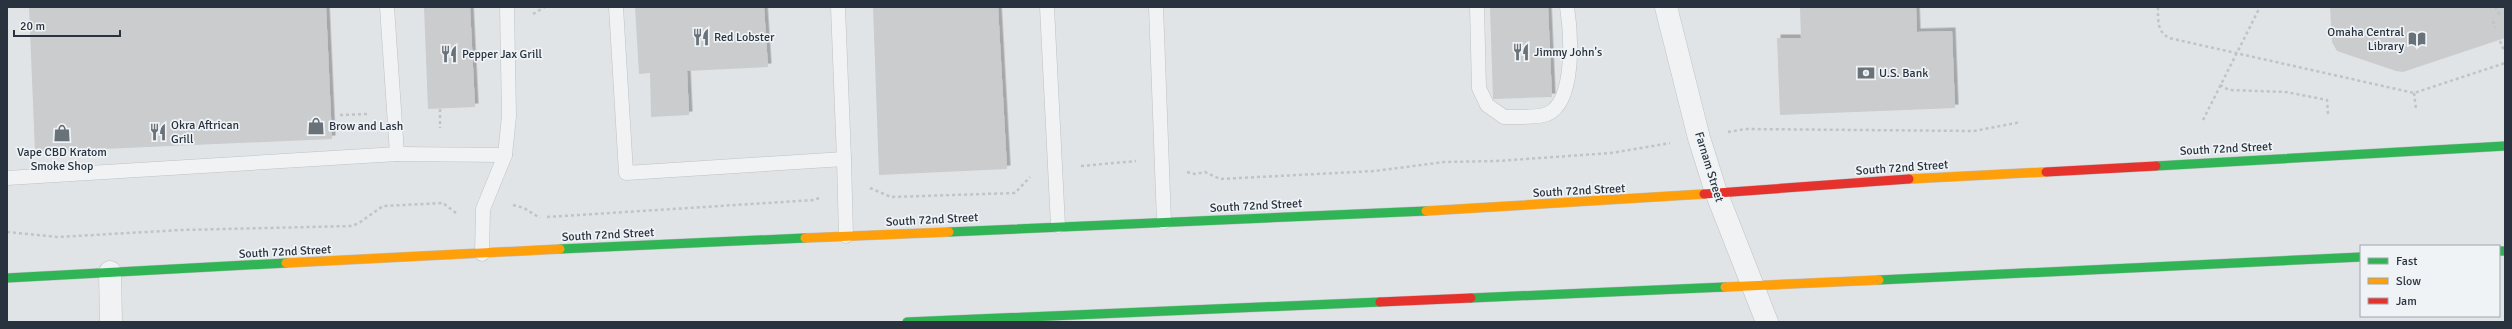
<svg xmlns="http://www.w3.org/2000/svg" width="2512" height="329" font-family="Signika,sans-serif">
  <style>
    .building { fill: #caccce; filter: url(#shadow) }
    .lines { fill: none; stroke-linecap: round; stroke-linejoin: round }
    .lane-casing { stroke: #bfc2c4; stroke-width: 15 }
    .street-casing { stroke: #bfc2c4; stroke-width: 23 }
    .fast-casing { stroke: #bec1c3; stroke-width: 10 }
    .slow-casing { stroke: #bec1c3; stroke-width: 10 }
    .jam-casing { stroke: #bec1c3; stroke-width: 10 }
    .path { stroke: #c0c3c7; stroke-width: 2.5; stroke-dasharray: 3 3; stroke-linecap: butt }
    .lane { stroke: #f1f2f3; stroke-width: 14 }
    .street { stroke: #f1f2f3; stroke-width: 22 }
    .fast { stroke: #30b455; stroke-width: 9 }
    .slow { stroke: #ff9f0a; stroke-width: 9 }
    .jam { stroke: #e5322d; stroke-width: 9 }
    .labels { text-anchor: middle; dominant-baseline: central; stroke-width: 3.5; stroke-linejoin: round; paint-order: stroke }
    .poi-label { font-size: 12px; fill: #29333f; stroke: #eff3f6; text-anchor: start }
    .street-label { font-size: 12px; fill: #29333f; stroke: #eff3f6 }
  </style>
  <defs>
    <filter id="shadow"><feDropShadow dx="3.5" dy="-3.5" stdDeviation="0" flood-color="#0004"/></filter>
  </defs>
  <rect width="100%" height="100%" fill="#e1e4e6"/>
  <g class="building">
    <path d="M29,7H326L332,139L35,152Z"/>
    <path d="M424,7H470L475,107L428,109Z"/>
    <path d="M635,7H764L768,67L687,71L689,115L651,117L650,73L639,74Z"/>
    <path d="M873,7H998L1007,169L879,175Z"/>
    <path d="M1548,7L1552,97L1493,99L1490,8Z"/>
    <path d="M1800,7H1916L1917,32L1952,31L1955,108L1780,115L1777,38H1801Z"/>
    <path d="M2330,7H2505V38L2403,72L2396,71L2337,51L2332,42Z"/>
  </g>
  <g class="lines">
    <g class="lane-casing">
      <g id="lane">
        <path d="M616,7L626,173L844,159L846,236"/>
        <path d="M838,7L844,159"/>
        <path d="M1047,7L1058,226"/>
        <path d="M1156,7L1164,222"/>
        <path d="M1477,7L1479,88L1487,105L1504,117C1515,117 1538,118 1547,114C1576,102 1571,32 1567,7"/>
        <path d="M397,154L505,155"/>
        <path d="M7,178L397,154L387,7"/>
        <path d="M482,254L483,209L505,155L509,116L507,7"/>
      </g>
    </g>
    <g class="street-casing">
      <g id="street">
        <path d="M1666,7L1699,138L1716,192L1767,322"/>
        <path d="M110,272L111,322"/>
      </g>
    </g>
    <g class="fast-casing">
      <g id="fast">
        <path d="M2156,166L2505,146"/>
        <path d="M949,232L1426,211"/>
        <path d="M560,249L805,238"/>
        <path d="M2499,251H2505"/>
        <path d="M7,278L286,263"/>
        <path d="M1879,280L2361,257"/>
        <path d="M1471,298L1725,287"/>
        <path d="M907,322L1380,302"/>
      </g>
    </g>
    <g class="slow-casing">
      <g id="slow">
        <path d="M1909,179L2046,172"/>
        <path d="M1426,211L1704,194"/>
        <path d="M805,238L949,232"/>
        <path d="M286,263L560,249"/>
        <path d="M1725,287L1879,280"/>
      </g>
    </g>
    <g class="jam-casing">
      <g id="jam">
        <path d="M2046,172L2156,166"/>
        <path d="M1704,194L1909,179"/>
        <path d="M1380,302L1471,298"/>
      </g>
    </g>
    <g class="path">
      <path d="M2158,7C2158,21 2157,31 2169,38L2414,93L2505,63"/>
      <path d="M2495,7L2501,17"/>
      <path d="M533,14L545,7"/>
      <path d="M2493,21L2495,28"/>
      <path d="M2500,41L2505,53"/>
      <path d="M2220,85L2229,90L2286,92L2327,100L2328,114"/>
      <path d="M2414,93L2416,109"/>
      <path d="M440,109V128"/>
      <path d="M340,115L367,114"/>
      <path d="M2203,120L2260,7"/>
      <path d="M1728,132L1745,129L1974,131L2021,122"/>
      <path d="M1081,166L1136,161"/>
      <path d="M1187,172L1195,174L1205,172L1220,179L1375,171L1444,162L1497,161L1611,153L1670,143"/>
      <path d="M870,188L891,197L1015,193L1030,177"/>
      <path d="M513,205L524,208L540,218"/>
      <path d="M547,217L814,200L819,198"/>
      <path d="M7,232L58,237L181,230L352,226L359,223L383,206L443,203L456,213"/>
    </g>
    <use href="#lane" class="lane"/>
    <use href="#street" class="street"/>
    <use href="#fast" class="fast"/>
    <use href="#slow" class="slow"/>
    <use href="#jam" class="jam"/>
  </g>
  <defs>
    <g id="restaurant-bare" transform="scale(1.38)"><path d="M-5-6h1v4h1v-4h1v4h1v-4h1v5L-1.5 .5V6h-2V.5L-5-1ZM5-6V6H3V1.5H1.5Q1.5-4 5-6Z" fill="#697179" stroke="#eff3f6" stroke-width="2.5" paint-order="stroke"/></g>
    <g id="library-bare" transform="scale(1.38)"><path d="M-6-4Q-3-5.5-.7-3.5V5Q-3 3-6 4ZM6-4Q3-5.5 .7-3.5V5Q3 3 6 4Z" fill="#697179" stroke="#eff3f6" stroke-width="2.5" paint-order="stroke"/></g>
    <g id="bank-bare" transform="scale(1.38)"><path d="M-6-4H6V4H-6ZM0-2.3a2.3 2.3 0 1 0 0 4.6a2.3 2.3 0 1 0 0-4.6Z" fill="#697179" stroke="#eff3f6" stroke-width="2.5" paint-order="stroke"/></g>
    <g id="shop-bare" transform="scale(1.38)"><path d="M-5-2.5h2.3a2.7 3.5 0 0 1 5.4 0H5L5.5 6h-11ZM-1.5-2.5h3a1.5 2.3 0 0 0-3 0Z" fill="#697179" stroke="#eff3f6" stroke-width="2.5" paint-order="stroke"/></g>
  </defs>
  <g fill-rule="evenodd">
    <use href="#restaurant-bare" x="701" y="37"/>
    <use href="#library-bare" x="2417" y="39"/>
    <use href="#restaurant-bare" x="1521" y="52"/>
    <use href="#restaurant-bare" x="449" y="54"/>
    <use href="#bank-bare" x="1866" y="73"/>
    <use href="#shop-bare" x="316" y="126"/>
    <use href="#restaurant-bare" x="158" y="132"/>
    <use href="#shop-bare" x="62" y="133"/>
  </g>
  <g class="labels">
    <g class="poi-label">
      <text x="2404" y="32" text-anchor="end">Omaha Central<tspan x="2404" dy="14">Library</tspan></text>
      <text x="714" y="37">Red Lobster</text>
      <text x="1534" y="52">Jimmy John's</text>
      <text x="462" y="54">Pepper Jax Grill</text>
      <text x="1879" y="73">U.S. Bank</text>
      <text x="171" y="125">Okra Aftrican<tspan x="171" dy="14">Grill</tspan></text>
      <text x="329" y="126">Brow and Lash</text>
      <text x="62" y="152" text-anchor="middle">Vape CBD Kratom<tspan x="62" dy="14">Smoke Shop</tspan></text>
    </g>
    <g class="street-label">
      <text transform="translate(2226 149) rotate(-3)">South 72nd Street</text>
      <text transform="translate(1709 167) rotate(73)">Farnam Street</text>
      <text transform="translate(1902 168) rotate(-4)">South 72nd Street</text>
      <text transform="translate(1579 191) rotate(-3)">South 72nd Street</text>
      <text transform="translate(1256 206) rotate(-3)">South 72nd Street</text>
      <text transform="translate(932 220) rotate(-3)">South 72nd Street</text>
      <text transform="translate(608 235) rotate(-3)">South 72nd Street</text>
      <text transform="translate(285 252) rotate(-3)">South 72nd Street</text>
    </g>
  </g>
  <rect width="2512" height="329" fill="none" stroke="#29333f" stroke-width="16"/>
  <rect x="2360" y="245" width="140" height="72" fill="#eff3f6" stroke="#a0a6ad"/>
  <rect x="2368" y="258" width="20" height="6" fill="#30b455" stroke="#a0a6ad"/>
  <text x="2396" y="265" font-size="12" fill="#29333f">Fast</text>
  <rect x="2368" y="278" width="20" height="6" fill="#ff9f0a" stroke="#a0a6ad"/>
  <text x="2396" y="285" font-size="12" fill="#29333f">Slow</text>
  <rect x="2368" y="298" width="20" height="6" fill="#e5322d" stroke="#a0a6ad"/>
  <text x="2396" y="305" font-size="12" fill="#29333f">Jam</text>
  <path d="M14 30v6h106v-6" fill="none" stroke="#29333f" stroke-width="2"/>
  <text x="20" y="30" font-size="12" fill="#29333f" stroke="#eff3f6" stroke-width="3" paint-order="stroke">20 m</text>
</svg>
